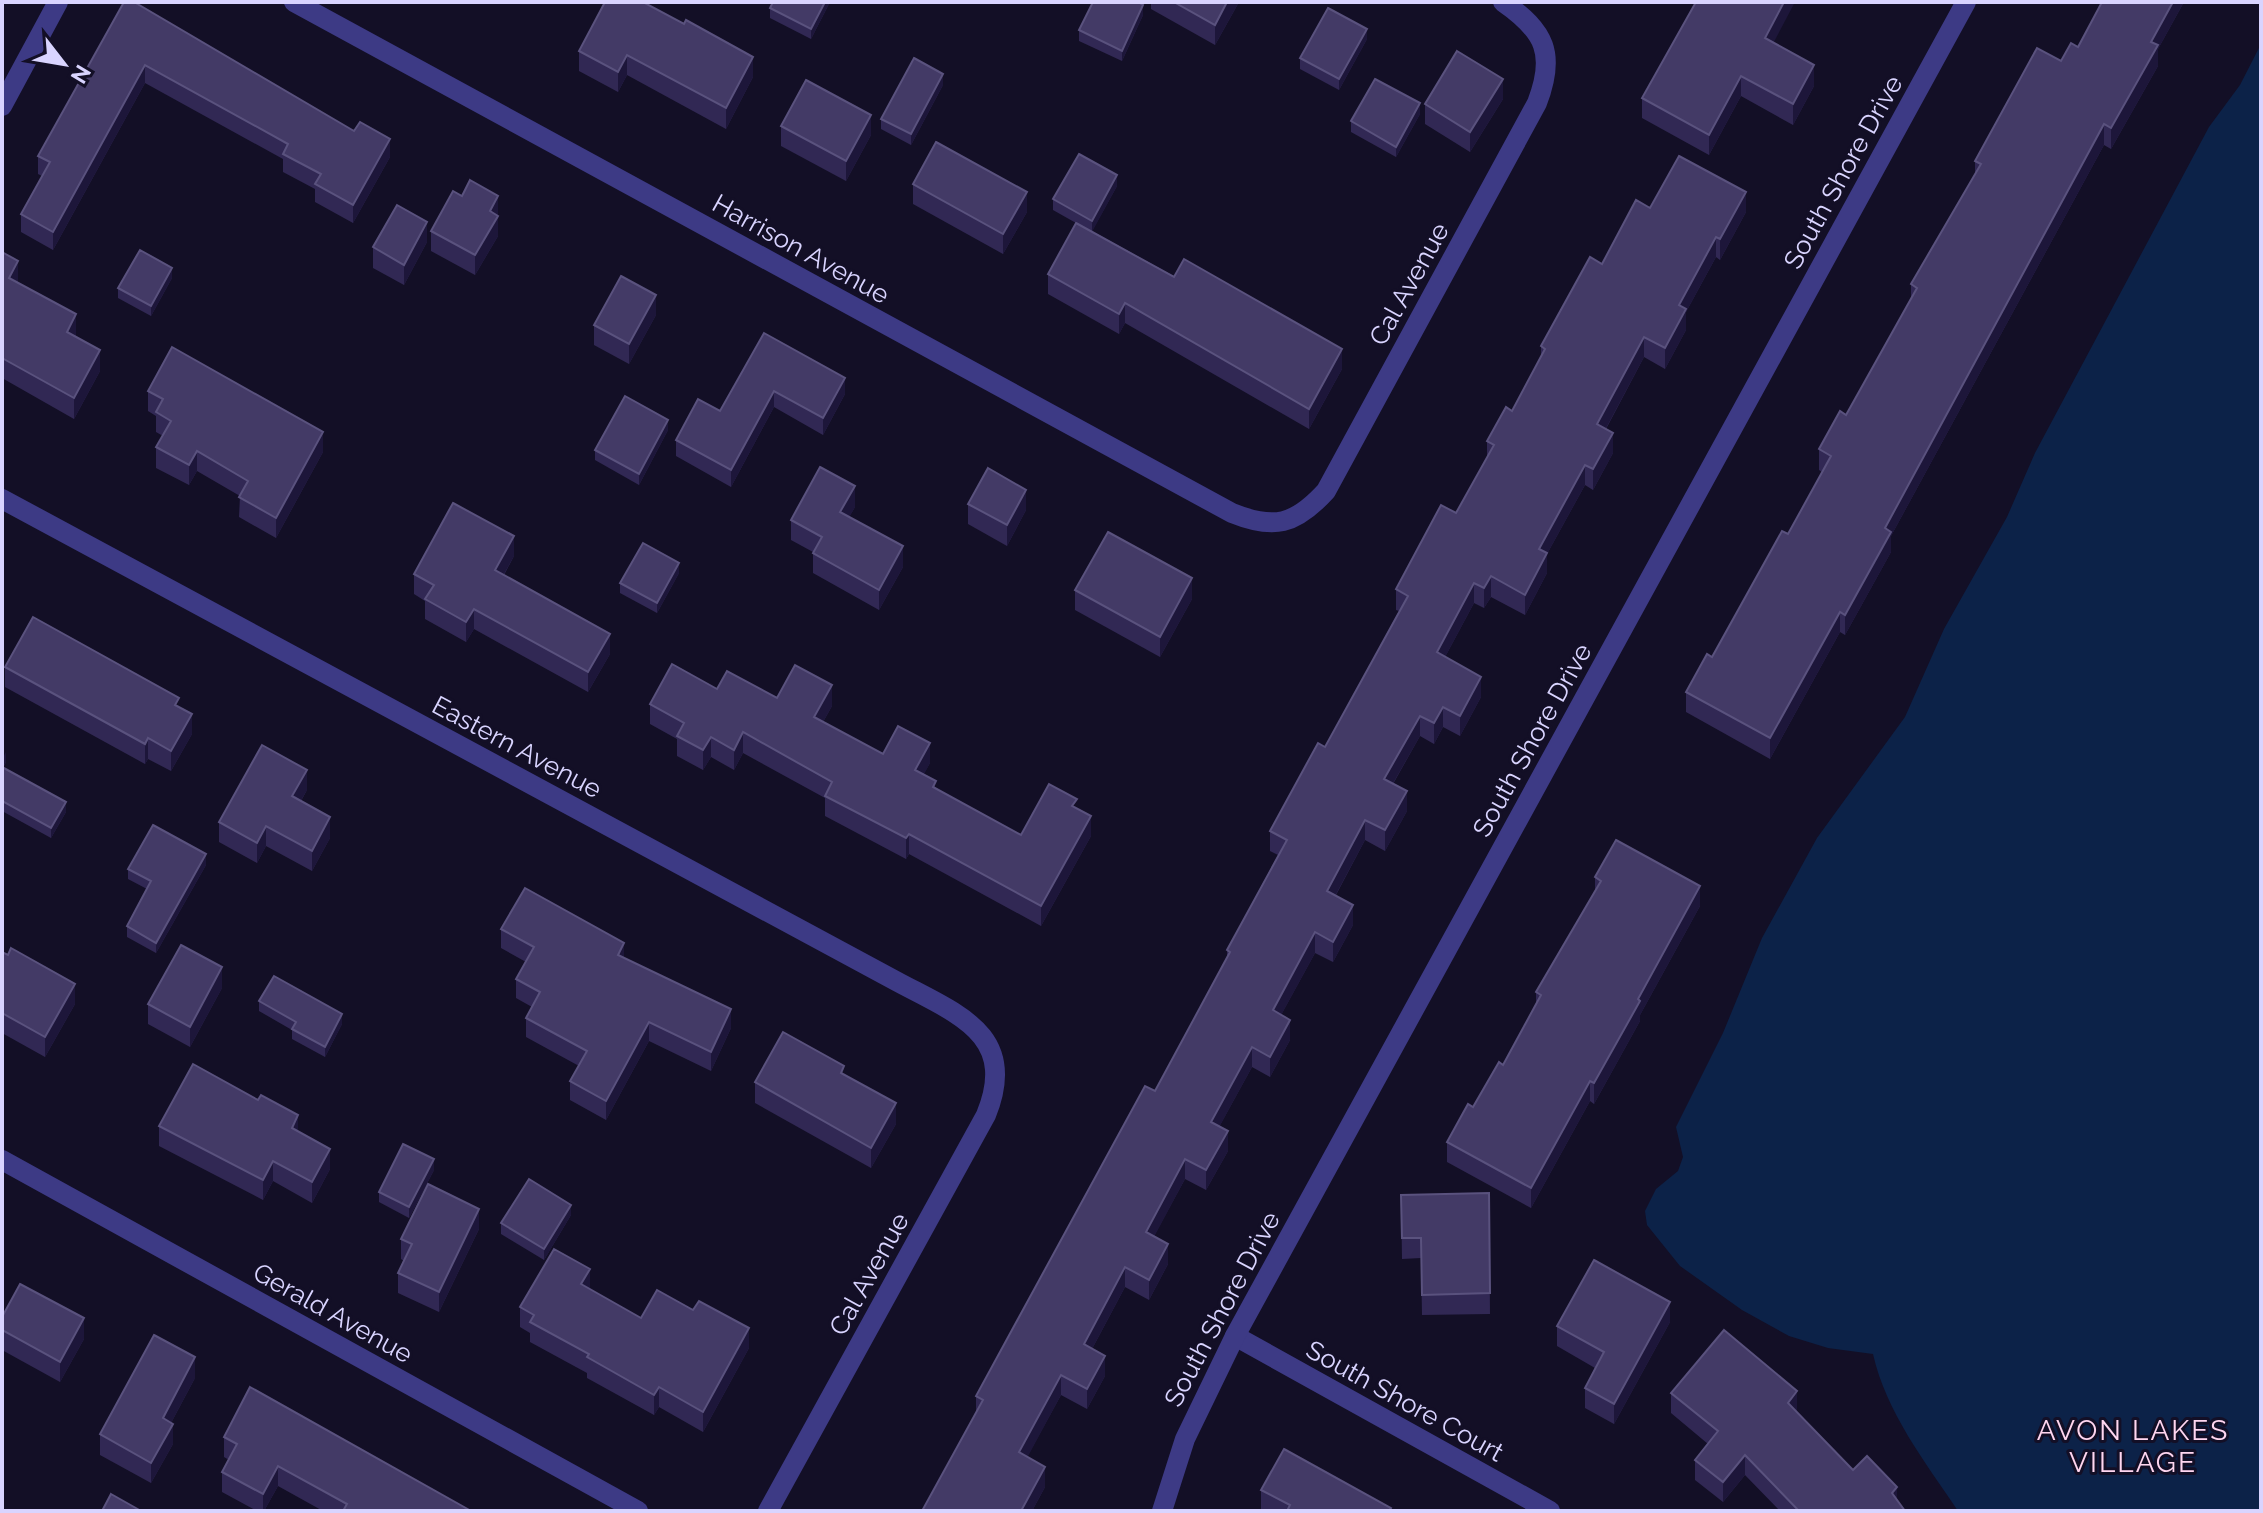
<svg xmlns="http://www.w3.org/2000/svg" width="2263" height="1513" font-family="Raleway,sans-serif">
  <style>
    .water { fill: #0c2248 }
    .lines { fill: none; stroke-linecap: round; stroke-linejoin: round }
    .minor { stroke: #3d3a85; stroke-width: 20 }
    .wall { fill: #312854 }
    .shaded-wall { fill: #1d163a }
    .building { fill: #433a66; stroke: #5a527e; stroke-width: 2 }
    .labels { text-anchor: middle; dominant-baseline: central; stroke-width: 6; stroke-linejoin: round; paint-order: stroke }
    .street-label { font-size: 26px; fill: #d9d4ff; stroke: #130f26 }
    .neighbourhood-label { font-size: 28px; letter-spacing: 2px; fill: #ffd6f0; stroke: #130f26 }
  </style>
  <rect width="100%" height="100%" fill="#130f26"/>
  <path class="water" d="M2261,44V1511H1958C1925,1462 1886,1412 1873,1354L1828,1348L1789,1336L1742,1310L1680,1266L1647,1225L1645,1211L1656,1189L1678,1171L1683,1157L1676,1127L1723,1033L1762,938L1817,838L1905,717L1944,629L2007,517L2035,453L2209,127L2240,85Z"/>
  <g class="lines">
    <g class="minor">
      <path d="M294,2L1232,513C1274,530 1295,525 1326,491L1537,103C1556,54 1545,31 1503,2"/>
      <path d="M2,106L58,2"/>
      <path d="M2,499L896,981C957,1014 1019,1034 986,1115L768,1511"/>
      <path d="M2,1160L638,1511"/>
      <path d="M1235,1336L1550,1511"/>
      <path d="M1162,1511L1185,1439L1235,1336L1966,2"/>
    </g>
  </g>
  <g class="wall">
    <path d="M124,2L390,157L353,223L315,202V189L283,172V159L145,83L53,250L21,232V214L42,176L38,174V156Z"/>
    <path d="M605,2L753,77L726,129L627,75L618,92L579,71V51Z"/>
    <path d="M773,2H830L811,39L770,18V8Z"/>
    <path d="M1151,2H1239L1215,45L1151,9Z"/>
    <path d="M2102,2H2184L2158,49V66L2111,149L2104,145L1891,536V552L1845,635L1840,632L1770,759L1686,712V692L1712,657L1788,534L1822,472L1819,470V449L1846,415L1911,299V284L1975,175V161L2061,61L2078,47Z"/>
    <path d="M1143,15L1122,61L1079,41V30Z"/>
    <path d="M1367,39L1339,90L1300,69V58Z"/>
    <path d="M1773,43L1814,86L1793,125L1741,96L1709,155L1642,118V98Z"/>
    <path d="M943,85L911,145L881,129V119Z"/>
    <path d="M1503,99L1470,152L1425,124V104Z"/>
    <path d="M1420,114L1396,157L1351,132V121Z"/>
    <path d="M781,126L871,135L846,181L781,146Z"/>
    <path d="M913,184L1027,212L1003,254L913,204Z"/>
    <path d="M1117,186L1092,231L1342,369L1309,429L1125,323L1119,334L1048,294V274L1076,223L1053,210V199Z"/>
    <path d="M462,196H498V236L475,275L431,251V231Z"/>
    <path d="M1650,208L1746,212L1720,260L1716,257L1686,312V330L1665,369L1644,357L1606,429L1613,453L1593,490L1585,485L1547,554V573L1525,615L1491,597L1484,608L1474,603L1445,657L1481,697L1460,736L1443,727L1434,744L1420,736L1393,784L1407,811L1385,851L1365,840L1336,895L1353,925L1333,962L1315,953L1281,1015L1290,1040L1270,1077L1252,1067L1219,1127L1228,1151L1206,1190L1185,1179L1154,1236L1168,1264L1149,1300L1125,1287L1092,1349L1105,1376L1087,1409L1061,1395L1027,1457L1045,1487L1032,1511H922L976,1413V1396L1155,1091L1227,958V950L1278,855L1270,851V831L1325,747L1399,611L1396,610V589L1456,513L1487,457V441L1512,411L1541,357V346L1602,264Z"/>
    <path d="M427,242L404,285L373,268V247Z"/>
    <path d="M2,252L18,282L76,335L75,337L100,371L74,419L2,378Z"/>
    <path d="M172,278L151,316L118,298V288Z"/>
    <path d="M656,315L629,364L594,345V325Z"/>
    <path d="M764,333L845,394L823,435L774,407L731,487L676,456V440L720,411Z"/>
    <path d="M148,391L323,452L276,538L239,517L240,496L197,471L189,485L156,468V447L163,436L156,432V416L148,411Z"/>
    <path d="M668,430L639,485L595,460V450Z"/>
    <path d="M968,504L1026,510L1007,546L968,524Z"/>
    <path d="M855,507L849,517L903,567L879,610L813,573V552L791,540V520Z"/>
    <path d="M514,556L504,575L610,654L588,692L474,629L466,642L425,619V601L414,594V574Z"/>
    <path d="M679,573L657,613L620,593V583Z"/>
    <path d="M1075,590L1192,599L1160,657L1075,610Z"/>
    <path d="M5,667L179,707L192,734L171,771L148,759L145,764L5,687Z"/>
    <path d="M777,698L832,706L823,722L883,754L930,763L923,775L936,788L1021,835L1077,808L1091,836L1041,926L909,854L906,859L825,816V798L743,753L734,770L711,757L703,770L677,756V739L650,724V704Z"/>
    <path d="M2,750L6,762L3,768L66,812L51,838L2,811Z"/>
    <path d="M307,790L301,801L330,838L312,871L266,846L257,863L219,842V822Z"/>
    <path d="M206,865L156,953L127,937V926L147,889L128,879V869Z"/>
    <path d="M1595,877L1700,906L1640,1015V1021L1594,1104L1590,1101L1531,1208L1447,1162V1142L1503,1065L1536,1005V992L1595,891Z"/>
    <path d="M501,929L624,958L731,1028L711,1071L649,1041L606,1120L570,1100V1081L579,1066L526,1037V1018L532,1007L516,998V979L526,962L501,948Z"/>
    <path d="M2,952L75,1004L45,1057L2,1033Z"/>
    <path d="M222,988L190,1047L148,1024V1004Z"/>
    <path d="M259,1001L342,1024L325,1057L292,1039V1030L259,1011Z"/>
    <path d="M844,1074L896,1124L871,1168L755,1103V1082Z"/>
    <path d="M258,1100L298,1131L330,1169L312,1203L273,1181L263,1200L159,1146V1126Z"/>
    <path d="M434,1170L409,1218L379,1202V1192Z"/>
    <path d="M1489,1193L1490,1314L1422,1315L1421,1258L1402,1259L1401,1195Z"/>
    <path d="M571,1215L544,1260L501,1234V1223Z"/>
    <path d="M479,1229L439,1312L398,1293V1273L404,1261L401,1259V1239Z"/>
    <path d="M590,1289L641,1318L749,1348L703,1432L659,1407L654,1415L587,1378V1373L530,1342V1333L520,1327V1307Z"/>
    <path d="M2,1317L84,1339L60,1382L2,1350Z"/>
    <path d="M1670,1322L1614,1424L1585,1408V1388L1595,1368L1557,1346V1326Z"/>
    <path d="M195,1378L171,1423L173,1444L151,1483L100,1455V1434Z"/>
    <path d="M1671,1393L1797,1412L1853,1470L1897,1500L1905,1511H1780L1745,1475L1723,1502L1695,1480V1460L1708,1444L1671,1413Z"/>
    <path d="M224,1437L471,1511H323L278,1486L264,1511H257L222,1492V1472L229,1460L224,1457Z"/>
    <path d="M1261,1490L1391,1511H1263L1261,1510Z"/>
  </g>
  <g class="shaded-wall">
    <path d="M825,2H830L811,39V29Z"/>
    <path d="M1227,2H1239L1215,45V25Z"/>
    <path d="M1784,2H1795L1765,59V38Z"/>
    <path d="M2173,2H2184L2158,49V66L2111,149V128L2151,42Z"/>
    <path d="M1143,5V15L1122,61V51Z"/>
    <path d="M1367,29V39L1339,90V79Z"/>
    <path d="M627,55V75L618,92V72Z"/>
    <path d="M753,57V77L726,129V108Z"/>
    <path d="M145,65V83L53,250V232Z"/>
    <path d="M1814,65V86L1793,125V104Z"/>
    <path d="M943,74V85L911,145V134Z"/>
    <path d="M1741,76V96L1709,155V135Z"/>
    <path d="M1503,79V99L1470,152V132Z"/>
    <path d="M1420,103V114L1396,157V147Z"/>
    <path d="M871,115V135L846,181V161Z"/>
    <path d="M2104,124V145L1891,536V552L1845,635V615L1885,528Z"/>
    <path d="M390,139V157L353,223V205Z"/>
    <path d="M1117,175V186L1092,232V221Z"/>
    <path d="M1027,192V212L1003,254V234Z"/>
    <path d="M1746,192V212L1720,260V239Z"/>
    <path d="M498,196V236L475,275V255L490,211Z"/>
    <path d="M427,222V242L404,285V265Z"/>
    <path d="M1716,237V257L1686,312V330L1665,369V348L1679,305Z"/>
    <path d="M18,261V281L9,298V278Z"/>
    <path d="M172,268V278L151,316V306Z"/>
    <path d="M656,295V315L629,364V344Z"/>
    <path d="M1125,303V323L1119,334V314Z"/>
    <path d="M76,314V335L67,352V332Z"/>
    <path d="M1644,337V357L1597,445V424Z"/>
    <path d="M1342,349V369L1309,429V409Z"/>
    <path d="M100,350V371L74,419V398Z"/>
    <path d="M845,378V394L823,435V418Z"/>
    <path d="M774,391V407L731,487V470Z"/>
    <path d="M668,420V430L639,485V474Z"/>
    <path d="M323,432V452L276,538V518Z"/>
    <path d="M1613,433V453L1593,490V469Z"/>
    <path d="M197,451V471L189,485V465Z"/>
    <path d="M1585,465V485L1547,554V573L1525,615V595L1539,549Z"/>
    <path d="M855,486V507L840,533V512Z"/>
    <path d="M1026,490V510L1007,546V525Z"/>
    <path d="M514,536V556L495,590V570Z"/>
    <path d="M903,546V567L879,610V590Z"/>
    <path d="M679,563V573L657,613V603Z"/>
    <path d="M1491,576V597L1484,608V588Z"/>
    <path d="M1192,578V599L1160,657V637Z"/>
    <path d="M1474,583V603L1437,672V652Z"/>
    <path d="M474,609V629L466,642V622Z"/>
    <path d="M1840,612V632L1770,759V738Z"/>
    <path d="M610,634V654L588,692V672Z"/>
    <path d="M1481,677V697L1460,736V716Z"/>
    <path d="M832,685V706L814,738V717Z"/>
    <path d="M1443,707V727L1434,744V723Z"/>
    <path d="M192,714V734L171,771V751Z"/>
    <path d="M1420,716V736L1384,799V779Z"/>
    <path d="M743,732V753L734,770V750Z"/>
    <path d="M711,737V757L703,770V750Z"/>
    <path d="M148,738V759L145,764V744Z"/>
    <path d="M930,743V763L915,791V770Z"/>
    <path d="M6,752V762L2,769V759Z"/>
    <path d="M307,770V790L292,816V796Z"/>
    <path d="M1407,791V811L1385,851V830Z"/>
    <path d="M66,802V812L51,838V828Z"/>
    <path d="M1091,816V836L1041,926V906Z"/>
    <path d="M330,817V838L312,871V851Z"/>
    <path d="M1365,820V840L1327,911V891Z"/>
    <path d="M266,826V846L257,863V843Z"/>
    <path d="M909,834V854L906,859V838Z"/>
    <path d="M206,854V865L156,953V943Z"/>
    <path d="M1700,886V906L1640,1015V1021L1594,1104V1083L1638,999Z"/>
    <path d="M1353,905V925L1333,962V942Z"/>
    <path d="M1315,932V953L1273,1030V1010Z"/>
    <path d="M624,943V962L618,955Z"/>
    <path d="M222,967V988L190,1047V1027Z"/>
    <path d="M75,984V1004L45,1057V1037Z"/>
    <path d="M731,1009V1028L711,1071V1052Z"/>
    <path d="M342,1014V1024L325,1057V1047Z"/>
    <path d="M1290,1020V1040L1270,1077V1057Z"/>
    <path d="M649,1022V1041L606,1120V1101Z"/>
    <path d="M1252,1047V1067L1211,1142V1122Z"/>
    <path d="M1590,1081V1101L1531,1208V1188Z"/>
    <path d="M896,1103V1124L871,1168V1148Z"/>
    <path d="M298,1115V1136L292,1128Z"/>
    <path d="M1228,1131V1151L1206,1190V1170Z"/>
    <path d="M330,1149V1169L312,1203V1182Z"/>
    <path d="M434,1159V1170L409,1218V1207Z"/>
    <path d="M1185,1159V1179L1146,1252V1232Z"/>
    <path d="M273,1161V1181L263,1200V1180Z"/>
    <path d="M571,1205V1215L544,1260V1249Z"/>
    <path d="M479,1209V1229L439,1312V1292Z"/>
    <path d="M1168,1244V1264L1149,1300V1280Z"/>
    <path d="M1125,1267V1287L1084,1364V1344Z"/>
    <path d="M590,1269V1290L581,1284Z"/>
    <path d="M1670,1302V1322L1614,1424V1404Z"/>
    <path d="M84,1318V1339L60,1382V1362Z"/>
    <path d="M749,1328V1348L703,1432V1412Z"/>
    <path d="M1105,1356V1376L1087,1409V1389Z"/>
    <path d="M195,1357V1378L163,1438V1418Z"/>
    <path d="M1061,1375V1395L1019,1473V1452Z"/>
    <path d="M659,1387V1407L654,1415V1395Z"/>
    <path d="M1797,1391V1412L1788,1403Z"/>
    <path d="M173,1424V1444L151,1483V1463Z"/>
    <path d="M1745,1455V1475L1723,1502V1482Z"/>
    <path d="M278,1466V1486L264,1511H263V1494Z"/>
    <path d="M1045,1467V1487L1032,1511H1021Z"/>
    <path d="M1897,1487V1508L1892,1493Z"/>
  </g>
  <g class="building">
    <path d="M124,2H134L354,131L360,122L390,139L353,205L315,184L321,174L283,154L288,144L145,65L53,232L21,214L50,162L38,156Z"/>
    <path d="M605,2H643L684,24L686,20L753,57L726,108L627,55L618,72L579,51Z"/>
    <path d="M773,2H825L811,29L770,8Z"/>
    <path d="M1093,2H1138L1143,5L1122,51L1079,30Z"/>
    <path d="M1174,2H1227L1215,25Z"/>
    <path d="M1696,2H1784L1765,38L1814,65L1793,104L1741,76L1709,135L1642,98Z"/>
    <path d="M2102,2H2173L2151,42L2158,45L2111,128L2104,124L1885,528L1891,532L1845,615L1840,612L1770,738L1686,692L1707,654L1712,657L1782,531L1788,534L1831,456L1819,449L1840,411L1846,415L1917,288L1911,284L1981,164L1975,161L2037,48L2061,61L2071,43L2078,47Z"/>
    <path d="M1328,8L1367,29L1339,79L1300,58Z"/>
    <path d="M1457,51L1503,79L1470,132L1425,104Z"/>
    <path d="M914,58L943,74L911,134L881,119Z"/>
    <path d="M1375,79L1420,103L1396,147L1351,121Z"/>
    <path d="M806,80L871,115L846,161L781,126Z"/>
    <path d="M936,142L1027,192L1003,234L913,184Z"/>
    <path d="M1079,154L1117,175L1092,221L1053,199Z"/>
    <path d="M1679,156L1746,192L1720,239L1716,237L1679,305L1686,309L1665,348L1644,337L1597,424L1613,433L1593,469L1585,465L1539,549L1547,553L1525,595L1491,576L1484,588L1474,583L1437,652L1481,677L1460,716L1443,707L1434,723L1420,716L1384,779L1407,791L1385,830L1365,820L1327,891L1353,905L1333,942L1315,932L1273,1010L1290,1020L1270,1057L1252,1047L1211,1122L1228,1131L1206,1170L1185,1159L1146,1232L1168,1244L1149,1280L1125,1267L1084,1344L1105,1356L1087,1389L1061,1375L1019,1452L1045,1467L1021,1511H922L983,1400L976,1396L1145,1086L1155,1091L1230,952L1227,950L1287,840L1270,831L1318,743L1325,747L1408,596L1396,589L1441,505L1456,513L1494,445L1487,441L1506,407L1512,411L1545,349L1541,346L1590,257L1602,264L1636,200L1650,208Z"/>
    <path d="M470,180L498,196L490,211L498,216L475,255L431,231L453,191L462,196Z"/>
    <path d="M397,205L427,222L404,265L373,247Z"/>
    <path d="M1076,223L1174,277L1184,259L1342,349L1309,409L1125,303L1119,314L1048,274Z"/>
    <path d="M140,250L172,268L151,306L118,288Z"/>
    <path d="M2,252L18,261L9,278L76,314L67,332L100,350L74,398L2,358Z"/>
    <path d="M621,276L656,295L629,344L594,325Z"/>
    <path d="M764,333L845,378L823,418L774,391L731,470L676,440L698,399L720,411Z"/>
    <path d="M172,347L323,432L276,518L239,497L248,481L197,451L189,465L156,447L171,421L156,412L163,399L148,391Z"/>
    <path d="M625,396L668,420L639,474L595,450Z"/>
    <path d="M820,467L855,486L840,512L903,546L879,590L813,553L822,537L791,520Z"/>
    <path d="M988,468L1026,490L1007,525L968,504Z"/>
    <path d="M453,503L514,536L495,570L610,634L588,672L474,609L466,622L425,599L434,585L414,574Z"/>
    <path d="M1108,532L1192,578L1160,637L1075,590Z"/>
    <path d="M643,543L679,563L657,603L620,583Z"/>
    <path d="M33,617L179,698L175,705L192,714L171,751L148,738L145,744L5,667Z"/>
    <path d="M672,664L717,689L727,671L777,698L795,665L832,685L814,717L883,754L898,726L930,743L915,770L936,781L933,787L1021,835L1049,784L1077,799L1072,806L1091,816L1041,906L909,834L906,838L825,796L832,782L743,732L734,750L711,737L703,750L677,736L684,723L650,704Z"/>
    <path d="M262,745L307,770L292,796L330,817L312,851L266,826L257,843L219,822Z"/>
    <path d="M2,767L66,802L51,828L2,801Z"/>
    <path d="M153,825L206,854L156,943L127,926L151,881L128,869Z"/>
    <path d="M1616,840L1700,886L1638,999L1640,1001L1594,1083L1590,1081L1531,1188L1447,1142L1468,1104L1473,1107L1499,1062L1503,1065L1541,995L1536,992L1601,881L1595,877Z"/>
    <path d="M525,888L624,943L618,955L731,1009L711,1052L649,1022L606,1101L570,1081L587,1051L526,1018L540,992L516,979L534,947L501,929Z"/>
    <path d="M181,945L222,967L190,1027L148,1004Z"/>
    <path d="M11,948L75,984L45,1037L2,1013V952L8,955Z"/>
    <path d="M274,976L342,1014L325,1047L292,1029L296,1022L259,1001Z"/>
    <path d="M783,1032L844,1066L841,1073L896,1103L871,1148L755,1082Z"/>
    <path d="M193,1064L258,1100L261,1095L298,1115L292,1128L330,1149L312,1182L273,1161L263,1180L159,1126Z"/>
    <path d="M403,1144L434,1159L409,1207L379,1192Z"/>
    <path d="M529,1179L571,1205L544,1249L501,1223Z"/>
    <path d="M428,1184L479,1209L439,1292L398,1273L412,1244L401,1239Z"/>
    <path d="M1489,1193L1490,1293L1422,1295L1421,1238H1402L1401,1195Z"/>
    <path d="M554,1249L590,1269L581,1284L641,1318L657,1290L693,1310L699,1301L749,1328L703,1412L659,1387L654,1395L587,1357L589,1354L530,1322L534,1315L520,1307Z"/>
    <path d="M1594,1260L1670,1302L1614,1404L1585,1388L1604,1352L1557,1326Z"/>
    <path d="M20,1284L84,1318L60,1362L2,1330V1317Z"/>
    <path d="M1724,1330L1797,1391L1788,1403L1853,1470L1867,1456L1897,1487L1892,1493L1905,1511H1799L1745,1455L1723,1482L1695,1460L1718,1431L1671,1393Z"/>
    <path d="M154,1335L195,1357L163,1418L173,1424L151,1463L100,1434Z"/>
    <path d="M250,1387L471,1511H343L347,1504L278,1466L263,1494L222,1472L237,1444L224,1437Z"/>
    <path d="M1284,1449L1391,1508L1389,1511H1287L1290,1505L1261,1490Z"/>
    <path d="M111,1494L141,1511H102Z"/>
  </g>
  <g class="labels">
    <g class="street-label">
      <text transform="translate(1843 172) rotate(-61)">South Shore Drive</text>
      <text transform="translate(801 249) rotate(29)">Harrison Avenue</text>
      <text transform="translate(1409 284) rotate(-61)">Cal Avenue</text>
      <text transform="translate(1532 740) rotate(-61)">South Shore Drive</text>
      <text transform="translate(517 747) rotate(28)">Eastern Avenue</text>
      <text transform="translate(869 1274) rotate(-61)">Cal Avenue</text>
      <text transform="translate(1222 1309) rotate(-62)">South Shore Drive</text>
      <text transform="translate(333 1313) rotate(29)">Gerald Avenue</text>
      <text transform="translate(1405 1401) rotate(29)">South Shore Court</text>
    </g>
    <g class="neighbourhood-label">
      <text x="2133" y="1430">AVON LAKES<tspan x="2133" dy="32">VILLAGE</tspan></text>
    </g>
  </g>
  <rect width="2263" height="1513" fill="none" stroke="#d9d4ff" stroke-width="8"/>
  <g transform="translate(64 64) rotate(121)" stroke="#130f26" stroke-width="6" paint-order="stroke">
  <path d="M0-6L14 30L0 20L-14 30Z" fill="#d9d4ff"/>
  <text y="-12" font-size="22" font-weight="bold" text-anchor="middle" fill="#d9d4ff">N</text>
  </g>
</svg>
